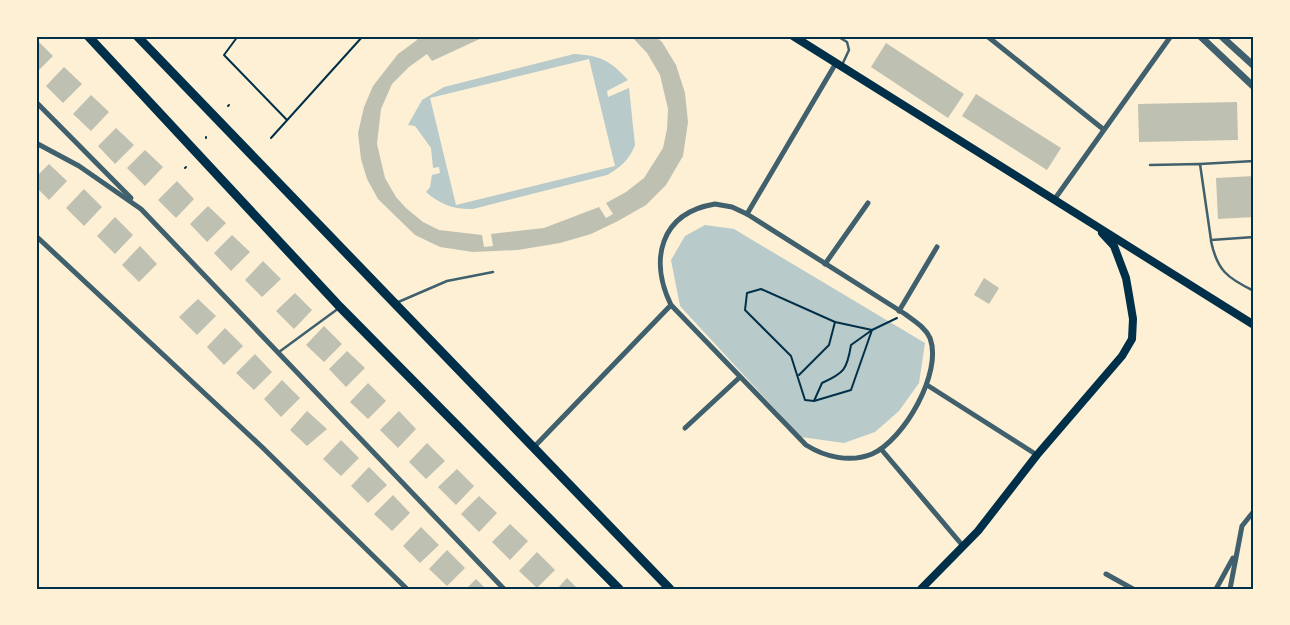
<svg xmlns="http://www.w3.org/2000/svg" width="1290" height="625" font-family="'Public Sans',sans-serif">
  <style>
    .green { fill: #b9caca; fill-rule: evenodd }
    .building { fill: #bec0b2 }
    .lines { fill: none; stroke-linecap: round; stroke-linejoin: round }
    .path { stroke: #003049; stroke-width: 2 }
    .service { stroke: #3f606c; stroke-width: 2.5 }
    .minor { stroke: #3f606c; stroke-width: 5 }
    .tertiary { stroke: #3f606c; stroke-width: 7 }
    .secondary { stroke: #003049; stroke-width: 8 }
    .trunk { stroke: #003049; stroke-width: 9 }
    .neatline { fill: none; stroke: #003049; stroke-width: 2 }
  </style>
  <rect width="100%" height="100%" fill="#fdf0d5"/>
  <g class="green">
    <path d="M574,54C600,55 611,61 628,80L607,91L608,97L629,88L635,145C630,159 620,168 607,175L473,209C455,210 439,204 426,192L430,187L432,175L440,173L439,167L433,168L431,148L415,126L408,125L422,100L444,87ZM589,59L615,166L456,205L430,98Z"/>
    <path d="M705,225L734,229L925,343L919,383L899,411L875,432L844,443L801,437L680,306L671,260L685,236Z"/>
  </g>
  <g class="building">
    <path d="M417,36L484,37L432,61L427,54L409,67L392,84L381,109L377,144L385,178L396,197L406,208L423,222L439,230L482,235L484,247L493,246L491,234L544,228L599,207L606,218L613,214L606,203L626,192L644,178L663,148L667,129L668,109L660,75L647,53L631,36H655L662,42L676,65L685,93L688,122L683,156L666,185L646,205L618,221L591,234L560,243L518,250L473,252L440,247L415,235L378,199L367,179L361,159L358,133L364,107L373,86L398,54L417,40Z"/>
    <path d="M36,39L53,56L36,73Z"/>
    <path d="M886,43L964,94L948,118L871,67Z"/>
    <path d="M64,67L82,84L63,103L46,86Z"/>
    <path d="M976,94L1061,148L1047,170L962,116Z"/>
    <path d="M91,95L109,112L91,131L73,114Z"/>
    <path d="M1237,102L1238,140L1139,142L1138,104Z"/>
    <path d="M116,128L134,145L115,164L98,146Z"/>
    <path d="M145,150L163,167L145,186L127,168Z"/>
    <path d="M49,164L67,181L49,200L36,187V177Z"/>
    <path d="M1254,176V217L1218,219L1216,178Z"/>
    <path d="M177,181L194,199L176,218L158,200Z"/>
    <path d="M84,189L102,207L84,226L66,208Z"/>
    <path d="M208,206L226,223L207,242L190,224Z"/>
    <path d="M115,217L133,235L115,254L97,236Z"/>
    <path d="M232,235L250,252L231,271L214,253Z"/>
    <path d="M140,246L157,264L139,282L122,265Z"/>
    <path d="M263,261L281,279L262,297L245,280Z"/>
    <path d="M984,278L999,288L989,304L974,295Z"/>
    <path d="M295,293L312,310L294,329L276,311Z"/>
    <path d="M198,299L216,316L197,335L179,317Z"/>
    <path d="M324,326L342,344L324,362L306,345Z"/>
    <path d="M225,328L243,346L224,365L207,347Z"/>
    <path d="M347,351L365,368L346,387L329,369Z"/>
    <path d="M255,354L272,372L254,390L236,373Z"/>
    <path d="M282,380L300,398L281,417L264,399Z"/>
    <path d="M368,383L386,401L368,419L350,402Z"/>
    <path d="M307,411L327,429L307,446L290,430Z"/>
    <path d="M399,411L416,429L398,448L380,430Z"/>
    <path d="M341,440L359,458L341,476L323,459Z"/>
    <path d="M427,443L445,461L426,479L409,462Z"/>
    <path d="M369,467L387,485L368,503L351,486Z"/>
    <path d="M457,469L474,486L456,505L438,487Z"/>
    <path d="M393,495L410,513L392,531L374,514Z"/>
    <path d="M479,496L497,513L479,532L461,514Z"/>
    <path d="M510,524L528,541L510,560L492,542Z"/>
    <path d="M421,527L439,545L420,563L403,546Z"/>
    <path d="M447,550L465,568L447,586L429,569Z"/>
    <path d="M537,552L555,570L537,588L519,571Z"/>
    <path d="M567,578L578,589H557Z"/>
    <path d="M476,579L486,589H466Z"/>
  </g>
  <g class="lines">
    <g class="path">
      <path d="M238,36L224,55L287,120"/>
      <path d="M228,106L229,105"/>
      <path d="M206,138V137"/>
      <path d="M271,138L363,36"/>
      <path d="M185,168L186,167"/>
      <path d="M761,289L835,322L872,330L851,390L814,401L805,400L791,356L745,310L747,293Z"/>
      <path d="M799,375L829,345L835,322"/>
      <path d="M814,401L822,383C844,373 847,370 851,345L872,330L897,318"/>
    </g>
    <g class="service">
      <path d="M837,36L847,42L849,50L842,65"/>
      <path d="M1200,164L1254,161"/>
      <path d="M1150,165L1200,164L1211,240L1254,237"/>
      <path d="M1211,241C1217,270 1227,278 1254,291"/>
      <path d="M396,303L447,281L493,272"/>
      <path d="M279,352L339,308"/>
    </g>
    <g class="minor">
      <path d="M987,36L1103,129"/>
      <path d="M36,102L131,198"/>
      <path d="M36,143L79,166L141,209L504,589"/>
      <path d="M1054,200L1171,36"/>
      <path d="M715,204L732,207L747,214L905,314C914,321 925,327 930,338C943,372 904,440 872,454C850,463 825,457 806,445L671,305C649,260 660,213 715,204Z"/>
      <path d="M747,214L836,63"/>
      <path d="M36,236L262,447L407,589"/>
      <path d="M825,264L868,203"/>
      <path d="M899,311L937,247"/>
      <path d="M927,385L1037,455"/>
      <path d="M685,428L740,377"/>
      <path d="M534,447L671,305"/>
      <path d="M881,449L963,546"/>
      <path d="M1106,574L1133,589"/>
      <path d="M1216,589L1233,558"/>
      <path d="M1230,589L1242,526L1254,511"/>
    </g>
    <g class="tertiary">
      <path d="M1200,36L1254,87"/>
      <path d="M1221,36L1254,66"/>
    </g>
    <g class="secondary">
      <path d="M793,36L1254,325"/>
      <path d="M921,589L978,531L1037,455L1122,356L1132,339L1133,319L1129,295L1126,278L1114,246L1102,233"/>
    </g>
    <g class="trunk">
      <path d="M88,36L340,307L619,589"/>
      <path d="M137,36L670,589"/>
    </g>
  </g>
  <rect width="1290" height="625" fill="none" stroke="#fdf0d5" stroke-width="75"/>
  <rect x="38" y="38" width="1214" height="550" class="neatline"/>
</svg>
